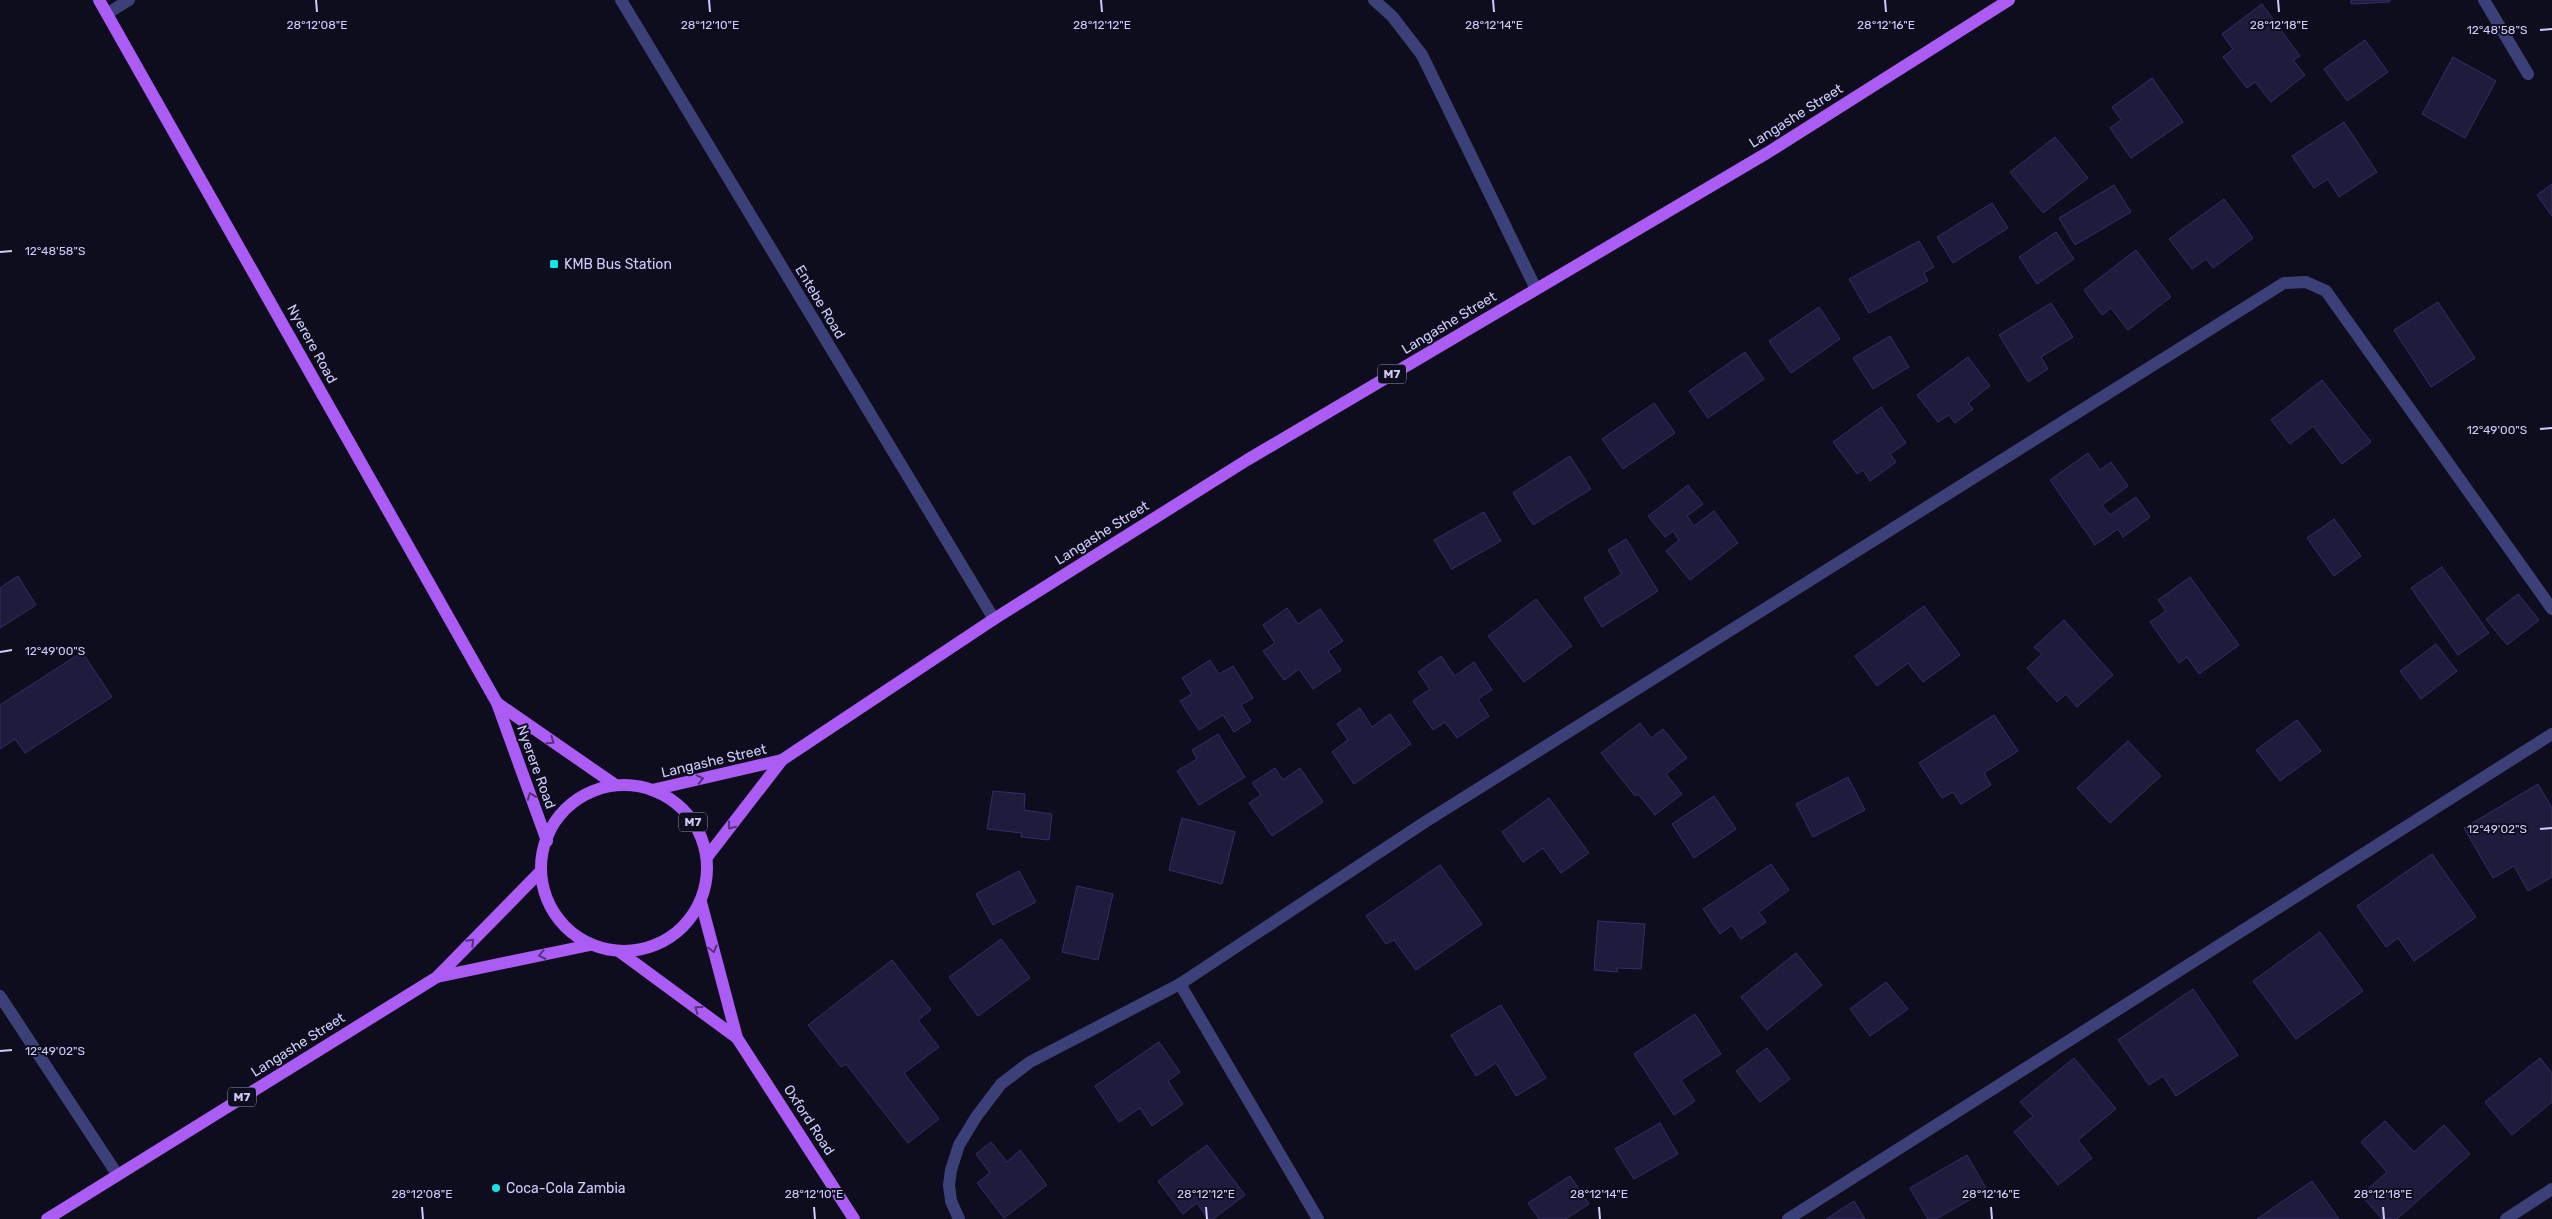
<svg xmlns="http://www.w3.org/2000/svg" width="2552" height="1219" font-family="Rubik,sans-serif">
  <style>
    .building { fill: #1e1b3d; stroke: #332e67 }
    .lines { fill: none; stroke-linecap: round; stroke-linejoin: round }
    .minor { stroke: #3b4079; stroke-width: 12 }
    .major { stroke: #ab5cf4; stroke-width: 12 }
    .oneway { stroke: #55317e }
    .ticks { fill: none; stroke: #cdcdfc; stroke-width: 2 }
    .poi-dot { fill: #10e5e3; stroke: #0e0d1d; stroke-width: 2 }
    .labels { text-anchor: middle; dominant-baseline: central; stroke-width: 4; stroke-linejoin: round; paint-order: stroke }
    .shield { fill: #0e0d1d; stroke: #9493b9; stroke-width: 1 }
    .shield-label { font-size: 12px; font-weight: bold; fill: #cdcdfc }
    .street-label { font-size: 14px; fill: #cdcdfc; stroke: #0e0d1d }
    .poi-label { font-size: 14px; fill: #cdcdfc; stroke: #0e0d1d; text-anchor: start }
    .ticks-label { font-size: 12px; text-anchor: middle; fill: #cdcdfc; stroke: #0e0d1d; stroke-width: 4; stroke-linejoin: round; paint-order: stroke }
  </style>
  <rect width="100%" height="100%" fill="#0e0d1d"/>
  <g class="building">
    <path d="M2351,0H2390V2L2351,4Z"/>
    <path d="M2262,4L2300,56L2293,60L2305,75L2271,102L2255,82L2247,88L2223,57L2233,49L2222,34Z"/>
    <path d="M2365,40L2388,72L2347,101L2324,69Z"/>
    <path d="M2453,57L2496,81L2465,138L2422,114Z"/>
    <path d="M2152,78L2183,122L2131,158L2110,128L2121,120L2112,107Z"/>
    <path d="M2344,122L2377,172L2339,197L2328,179L2314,188L2292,156Z"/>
    <path d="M2055,137L2088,178L2043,213L2010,172Z"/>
    <path d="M2552,184V216L2537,195Z"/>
    <path d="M2114,185L2131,212L2075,245L2059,218Z"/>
    <path d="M2224,199L2253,238L2213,268L2206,259L2192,269L2169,239Z"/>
    <path d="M1992,203L2008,228L1953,263L1937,237Z"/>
    <path d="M2056,232L2074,259L2037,284L2019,257Z"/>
    <path d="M1919,241L1934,267L1924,273L1928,281L1869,313L1849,279Z"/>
    <path d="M2136,250L2171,297L2128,330L2111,308L2102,315L2084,290Z"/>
    <path d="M2438,302L2475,358L2431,387L2394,330Z"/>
    <path d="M2051,303L2073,337L2041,357L2048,369L2028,382L1999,335Z"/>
    <path d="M1819,307L1840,339L1791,373L1769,341Z"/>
    <path d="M1890,336L1909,367L1873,389L1853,358Z"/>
    <path d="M1745,352L1764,379L1708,418L1689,391Z"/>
    <path d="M1968,357L1990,386L1968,403L1973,409L1955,423L1949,415L1938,422L1917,395Z"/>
    <path d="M2322,380L2371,442L2342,464L2313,426L2290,444L2271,420Z"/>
    <path d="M1654,403L1675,433L1623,469L1602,439Z"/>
    <path d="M1881,407L1906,443L1890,454L1896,462L1870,481L1863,470L1857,474L1833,442Z"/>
    <path d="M2088,453L2100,470L2111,462L2128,486L2102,505L2110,515L2136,497L2150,517L2123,537L2118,529L2095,545L2050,480Z"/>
    <path d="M1570,456L1591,489L1533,525L1513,493Z"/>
    <path d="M1688,485L1703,504L1687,516L1694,526L1714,511L1738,543L1690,580L1666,551L1679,540L1673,531L1665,537L1648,516Z"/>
    <path d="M1484,512L1501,541L1452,569L1434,540Z"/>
    <path d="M2334,519L2361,556L2334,576L2307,538Z"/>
    <path d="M1626,539L1658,591L1602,627L1584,598L1622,574L1608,550Z"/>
    <path d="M2442,567L2489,633L2458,655L2411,588Z"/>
    <path d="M18,576L36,605L0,628V588Z"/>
    <path d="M2190,577L2239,645L2199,674L2187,657L2179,663L2150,622L2166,611L2158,600Z"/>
    <path d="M2518,594L2539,620L2507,645L2486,619Z"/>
    <path d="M1536,599L1572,646L1524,682L1488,636Z"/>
    <path d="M1924,606L1960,655L1923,682L1908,663L1877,686L1855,656Z"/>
    <path d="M1287,608L1298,624L1320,609L1343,641L1328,651L1341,670L1313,689L1299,669L1284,680L1263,651L1275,643L1263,625Z"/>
    <path d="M2064,620L2113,675L2077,707L2066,694L2057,702L2027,668L2042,654L2034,647Z"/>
    <path d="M2436,644L2457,671L2421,699L2400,671Z"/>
    <path d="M82,652L112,697L25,753L15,739L0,749V705Z"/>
    <path d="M1441,656L1455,676L1474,662L1492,690L1478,699L1489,716L1457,738L1445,722L1433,730L1413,701L1430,689L1418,672Z"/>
    <path d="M1210,660L1219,674L1233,666L1253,698L1241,705L1251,721L1234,732L1223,715L1199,730L1180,701L1192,694L1182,678Z"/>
    <path d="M1360,708L1372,727L1390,714L1411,744L1354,784L1332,752L1348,740L1337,724Z"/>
    <path d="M1994,715L2018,751L1984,773L1991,785L1961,804L1953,792L1942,798L1919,763Z"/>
    <path d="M2297,720L2321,751L2280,781L2256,750Z"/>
    <path d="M1640,723L1651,738L1663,729L1687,758L1666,774L1682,794L1655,815L1638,794L1635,796L1601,753Z"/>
    <path d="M1218,734L1245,777L1199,805L1177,771L1197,759L1192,750Z"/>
    <path d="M2128,741L2161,776L2110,823L2077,788Z"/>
    <path d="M1275,768L1283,780L1300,768L1323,802L1272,836L1249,803L1261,795L1252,783Z"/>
    <path d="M1848,777L1865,810L1813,837L1796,804Z"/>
    <path d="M2538,784L2552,808V877L2528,891L2514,866L2493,878L2464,828Z"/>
    <path d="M993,791L1025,794L1024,810L1052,814L1049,840L1021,837L1022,833L987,829Z"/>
    <path d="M1714,796L1736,829L1694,858L1672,824Z"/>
    <path d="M1549,798L1589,853L1561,873L1543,848L1523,862L1502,832Z"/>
    <path d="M1182,818L1235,832L1222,884L1169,870Z"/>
    <path d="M2432,854L2476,917L2414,961L2398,938L2386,947L2357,906Z"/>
    <path d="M1771,864L1789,890L1759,912L1766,922L1741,939L1732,925L1720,934L1703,909Z"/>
    <path d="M1440,865L1482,924L1416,970L1394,940L1386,944L1366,916Z"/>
    <path d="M1019,871L1036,902L993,925L976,894Z"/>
    <path d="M1077,886L1113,894L1098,960L1062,952Z"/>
    <path d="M1598,921L1645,924L1641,969L1617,968V972L1594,970Z"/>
    <path d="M2320,932L2363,991L2296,1039L2253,981Z"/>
    <path d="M1001,939L1030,978L978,1016L949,977Z"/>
    <path d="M1796,953L1822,985L1767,1030L1741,997Z"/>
    <path d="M892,960L931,1010L918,1020L939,1047L904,1073L939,1119L908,1143L846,1064L841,1067L808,1025Z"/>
    <path d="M1886,982L1908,1009L1870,1036L1850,1009Z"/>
    <path d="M2193,989L2238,1055L2176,1096L2163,1076L2149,1085L2118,1040Z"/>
    <path d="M1501,1005L1546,1078L1516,1096L1496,1063L1476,1076L1451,1035Z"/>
    <path d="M1695,1014L1721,1054L1681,1080L1695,1101L1674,1115L1634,1054Z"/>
    <path d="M1159,1042L1180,1072L1168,1081L1183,1104L1152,1126L1140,1108L1119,1122L1095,1086Z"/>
    <path d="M1767,1048L1790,1079L1760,1102L1736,1071Z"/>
    <path d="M2074,1058L2116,1109L2078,1140L2092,1158L2058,1185L2014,1132L2033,1116L2020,1102Z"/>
    <path d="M2540,1058L2552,1073V1102L2512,1135L2485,1102Z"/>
    <path d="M2385,1121L2414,1152L2444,1125L2470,1154L2397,1219H2382L2361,1195L2387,1172L2361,1142Z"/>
    <path d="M1660,1123L1678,1154L1634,1179L1615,1149Z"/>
    <path d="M991,1142L1007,1162L1020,1150L1047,1185L1004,1218L977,1183L990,1173L976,1154Z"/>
    <path d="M1207,1145L1245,1195L1213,1219H1208L1197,1203L1183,1214L1158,1181Z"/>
    <path d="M1967,1155L1987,1190L1936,1219H1928L1910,1188Z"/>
    <path d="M1570,1176L1589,1204L1566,1219H1539L1528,1203Z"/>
    <path d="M2312,1181L2339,1219H2257Z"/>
    <path d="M1854,1201L1865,1219H1826Z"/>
  </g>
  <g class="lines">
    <g class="minor">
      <path d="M621,0L994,619"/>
      <path d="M1374,0L1392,16L1422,55L1536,289"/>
      <path d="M2484,0L2528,74"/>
      <path d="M108,13L129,0"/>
      <path d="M1180,984L1318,1219"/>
      <path d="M0,996L117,1174"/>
      <path d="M959,1219L951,1201L949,1185L951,1170L959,1145L976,1117L1001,1084L1030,1062L1180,984L1425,822L2284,283L2306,282L2326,291L2552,609"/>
      <path d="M1788,1219L2552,734"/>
      <path d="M2506,1219L2552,1189"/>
    </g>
    <g class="major">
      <path d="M99,0L497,703L547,841"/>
      <path d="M497,703L614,784"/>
      <circle cx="624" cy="868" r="83"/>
      <path d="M652,790L782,760"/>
      <path d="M707,857L782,760L994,619L1247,460L1767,153L2009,0"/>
      <path d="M701,902L737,1038L854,1219"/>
      <path d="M620,952L737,1038"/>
      <path d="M437,977L590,945"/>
      <path d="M47,1219L437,977L541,871"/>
    </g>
  </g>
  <defs><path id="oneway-chevron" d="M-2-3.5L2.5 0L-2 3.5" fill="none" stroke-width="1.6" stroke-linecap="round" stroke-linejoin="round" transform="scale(1.25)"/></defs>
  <g class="oneway">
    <use href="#oneway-chevron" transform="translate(551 741) rotate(35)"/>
    <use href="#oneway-chevron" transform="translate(700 779) rotate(-13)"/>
    <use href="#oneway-chevron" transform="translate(531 796) rotate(-110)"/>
    <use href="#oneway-chevron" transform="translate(731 826) rotate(128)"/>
    <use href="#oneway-chevron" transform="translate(471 942) rotate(-45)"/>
    <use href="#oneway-chevron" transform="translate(713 949) rotate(75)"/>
    <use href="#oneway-chevron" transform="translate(542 955) rotate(168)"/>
    <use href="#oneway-chevron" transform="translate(698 1009) rotate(-144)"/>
  </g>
  <path class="ticks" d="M316,0L317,12M709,0L710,12M1101,0L1102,12M1493,0L1494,12M1885,0L1886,12M2278,0L2279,12M2540,30L2552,29M0,252L12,251M2540,429L2552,428M0,652L12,650M2540,829L2552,828M0,1051L12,1050M422,1207L423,1219M814,1207L815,1219M1206,1207L1207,1219M1599,1207L1600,1219M1991,1207L1992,1219M2383,1207L2384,1219"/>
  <g class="poi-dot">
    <rect x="549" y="259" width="10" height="10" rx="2.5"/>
    <circle cx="496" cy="1188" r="5"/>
  </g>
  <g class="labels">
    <g class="shield">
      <rect x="1378" y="364.5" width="28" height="19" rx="4"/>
      <rect x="679" y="812.5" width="28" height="19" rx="4"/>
      <rect x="228" y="1087.5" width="28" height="19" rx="4"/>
    </g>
    <g class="shield-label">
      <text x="1392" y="374">M7</text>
      <text x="693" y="822">M7</text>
      <text x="242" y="1097">M7</text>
    </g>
    <g class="street-label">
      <text transform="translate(1796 116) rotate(-32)">Langashe Street</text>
      <text transform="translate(820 302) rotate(59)">Entebe Road</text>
      <text transform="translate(1449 323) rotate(-31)">Langashe Street</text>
      <text transform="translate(312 344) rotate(61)">Nyerere Road</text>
      <text transform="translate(1102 533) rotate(-32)">Langashe Street</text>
      <text transform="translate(714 761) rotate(-13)">Langashe Street</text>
      <text transform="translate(536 767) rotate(70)">Nyerere Road</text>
      <text transform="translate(298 1045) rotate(-32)">Langashe Street</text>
      <text transform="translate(809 1120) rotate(57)">Oxford Road</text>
    </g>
    <g class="poi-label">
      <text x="564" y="264">KMB Bus Station</text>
      <text x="506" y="1188">Coca-Cola Zambia</text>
    </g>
  </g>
  <g class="ticks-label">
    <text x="317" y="29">28°12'08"E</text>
    <text x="710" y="29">28°12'10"E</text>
    <text x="1102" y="29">28°12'12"E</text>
    <text x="1494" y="29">28°12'14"E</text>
    <text x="1886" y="29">28°12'16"E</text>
    <text x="2279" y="29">28°12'18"E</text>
    <text x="2497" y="34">12°48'58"S</text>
    <text x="55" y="255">12°48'58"S</text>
    <text x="2497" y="434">12°49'00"S</text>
    <text x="55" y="655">12°49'00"S</text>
    <text x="2497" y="833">12°49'02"S</text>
    <text x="55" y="1055">12°49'02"S</text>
    <text x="422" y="1198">28°12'08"E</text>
    <text x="814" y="1198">28°12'10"E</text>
    <text x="1206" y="1198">28°12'12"E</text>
    <text x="1599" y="1198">28°12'14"E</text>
    <text x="1991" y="1198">28°12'16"E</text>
    <text x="2383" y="1198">28°12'18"E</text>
  </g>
</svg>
